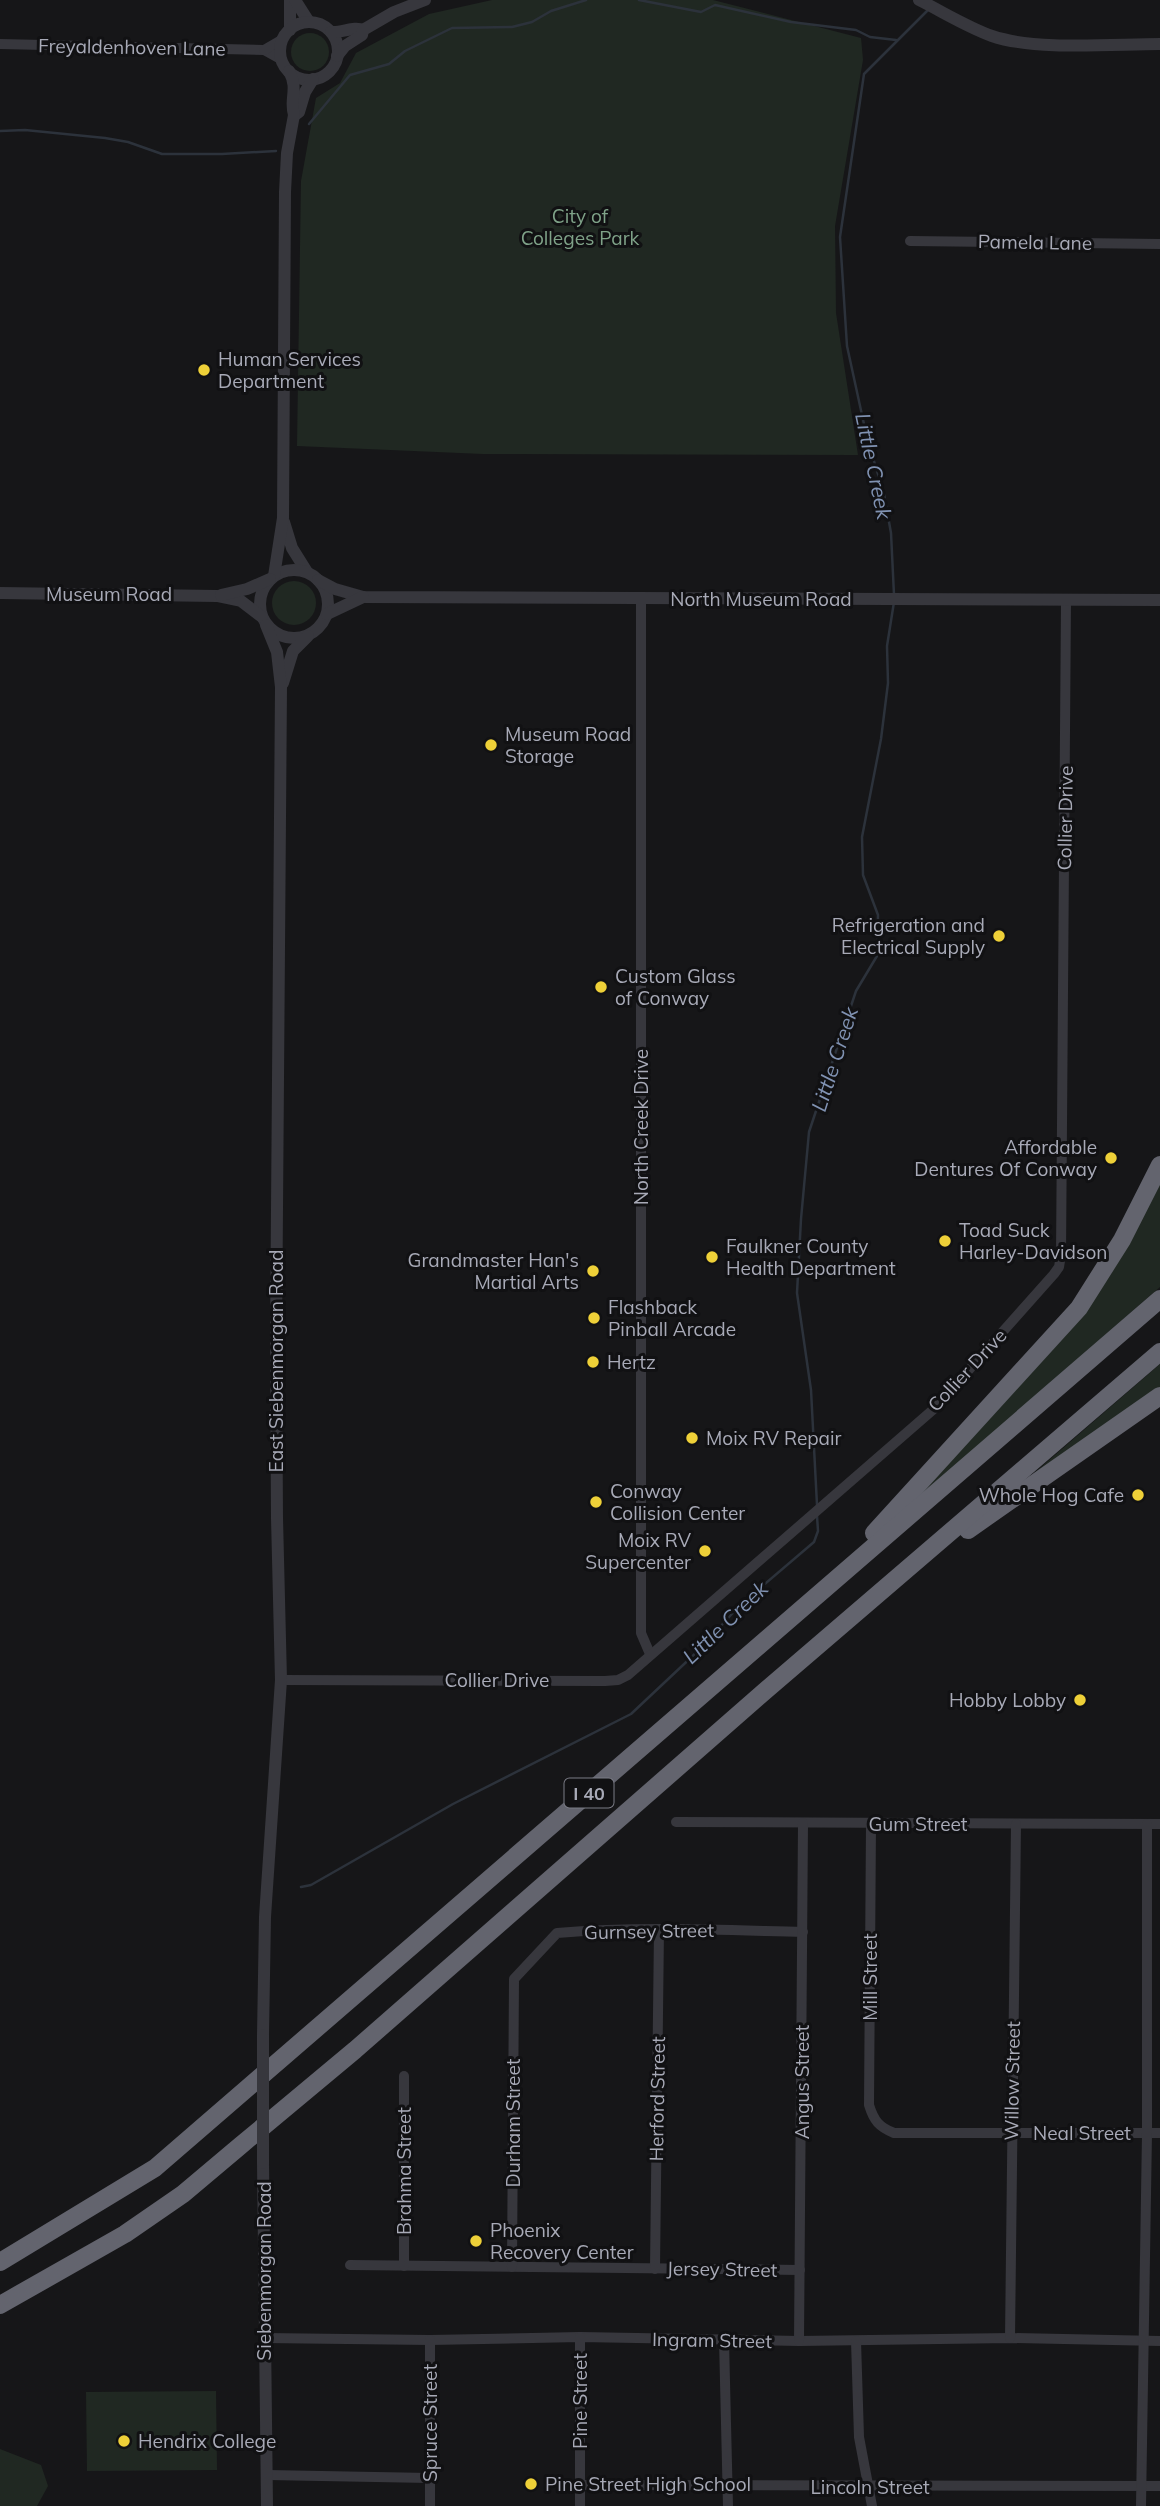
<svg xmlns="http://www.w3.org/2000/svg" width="1160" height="2506" font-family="Mulish,sans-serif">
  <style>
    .green { fill: #202822 }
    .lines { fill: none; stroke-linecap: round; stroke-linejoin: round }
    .stream { stroke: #2c323b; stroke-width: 2.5 }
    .minor { stroke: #37373d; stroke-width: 10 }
    .tertiary { stroke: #37373d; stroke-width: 12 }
    .motorway { stroke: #63646e; stroke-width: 18 }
    .tertiary-bridge { stroke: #37373d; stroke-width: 12 }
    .poi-dot { fill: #eed038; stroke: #111113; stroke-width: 2.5 }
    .labels { text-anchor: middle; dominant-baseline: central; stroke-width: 6; stroke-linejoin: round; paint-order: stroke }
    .shield { fill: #111113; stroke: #7b7c86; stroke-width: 2 }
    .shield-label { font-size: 18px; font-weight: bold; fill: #a8aab7 }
    .street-label { font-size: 19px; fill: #a8aab7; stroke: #111113 }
    .park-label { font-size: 19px; fill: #7fa288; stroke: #111113 }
    .poi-label { font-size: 19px; fill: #a8aab7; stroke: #111113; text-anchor: start }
    .water-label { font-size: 21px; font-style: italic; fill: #8092b2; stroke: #111113 }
  </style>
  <rect width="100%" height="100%" fill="#161618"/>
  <g class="green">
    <path d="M492,0H713L861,38L863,60L835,226L836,313L858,455L483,454L297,446L301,181L316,98L340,83L356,53L429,14Z"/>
    <circle cx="310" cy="52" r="19"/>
    <circle cx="294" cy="603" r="22"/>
    <path d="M1160,1182V1287L908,1507L1067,1334L1111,1274Z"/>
    <path d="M1160,1364V1393L1011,1493Z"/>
    <path d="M216,2391L217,2470L87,2471L86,2392Z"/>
    <path d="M0,2449L41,2465L48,2486L37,2506H0Z"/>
  </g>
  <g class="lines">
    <g class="stream">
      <path d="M639,0L701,12L715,5L791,22L856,30L870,37L896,40"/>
      <path d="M309,124L350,75L389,64L405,51L452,28L512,27L532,22L551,11L586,0"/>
      <path d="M0,131L25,130L105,138L128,142L162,154H222L276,151"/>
      <path d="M894,595L891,533L884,494L867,438L847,346L840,237L864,74L928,10"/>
      <path d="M817,1505L811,1390L797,1293L801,1219L809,1132L856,991L877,956L878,915L863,875L862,837L881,739L888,683L887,646L894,602"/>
      <path d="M301,1887L311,1885L453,1804L631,1714L699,1650L740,1605L814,1542L818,1531L817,1516"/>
    </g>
    <g class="minor">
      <path d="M0,44L264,50L282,60"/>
      <path d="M264,50L283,39"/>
      <path d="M910,241L1160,244"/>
      <path d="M641,598V1633L650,1654"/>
      <path d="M281,1680L605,1681L618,1680L628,1675L935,1408L1054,1274L1059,1267L1061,1255L1066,601"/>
      <path d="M676,1822L1160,1824"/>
      <path d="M871,1823L869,2105C874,2121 879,2127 894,2133H1160"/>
      <path d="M350,2265L800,2270"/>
      <path d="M404,2266V2076"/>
      <path d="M512,2267L514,1979L557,1933C639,1926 721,1930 803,1932"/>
      <path d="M655,2269L659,1929"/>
      <path d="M264,2338L430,2340L580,2337L799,2341L1010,2338L1160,2341"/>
      <path d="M1010,2338L1016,1824"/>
      <path d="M430,2340V2506"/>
      <path d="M724,2340L728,2506"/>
      <path d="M799,2341L803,1823"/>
      <path d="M856,2341L859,2437L872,2506"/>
      <path d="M267,2475L430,2478"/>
      <path d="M580,2485L1160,2486"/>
      <path d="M580,2506V2337"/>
      <path d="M1141,2506L1147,2133V1824"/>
    </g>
    <g class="tertiary">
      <path d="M290,0V30"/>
      <path d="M295,0L309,22"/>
      <path d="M919,0C943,12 967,27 992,36C1036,51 1113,44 1160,44"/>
      <circle cx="309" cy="51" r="29"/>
      <path d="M331,32C342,33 354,26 363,30"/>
      <path d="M337,56L345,46L362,35L363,30L394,12L425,0"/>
      <path d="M295,115L299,112L305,92L313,79"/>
      <path d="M284,522L292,548L307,572"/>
      <circle cx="294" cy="604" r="34"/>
      <path d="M274,576L283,518L285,192L287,153L294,115C289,99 299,89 289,71"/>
      <path d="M318,580L335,589L363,597L1160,600"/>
      <path d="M0,593L217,596L241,601L262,617"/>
      <path d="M221,595L247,589L270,579"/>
      <path d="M327,614L363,597"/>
      <path d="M283,683L293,651L308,636"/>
      <path d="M263,2035L265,1917L281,1680L277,1518L276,1340L281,687L277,652L266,625"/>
      <path d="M263,2163L267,2506"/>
    </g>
    <g class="motorway">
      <path d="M968,1530L1160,1396"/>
      <path d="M874,1533L1079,1308L1122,1240L1160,1165"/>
      <path d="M0,2262L155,2168L1160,1299"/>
      <path d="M0,2305L125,2234L183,2194L240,2146L355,2050L765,1691L1160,1352"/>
    </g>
    <path class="tertiary-bridge" d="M263,2163V2035"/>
  </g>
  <g class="poi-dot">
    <circle cx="204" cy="370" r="7"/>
    <circle cx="491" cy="745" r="7"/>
    <circle cx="999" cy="936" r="7"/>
    <circle cx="601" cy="987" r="7"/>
    <circle cx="1111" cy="1158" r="7"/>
    <circle cx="945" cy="1241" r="7"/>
    <circle cx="712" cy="1257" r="7"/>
    <circle cx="593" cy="1271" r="7"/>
    <circle cx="594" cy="1318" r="7"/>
    <circle cx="593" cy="1362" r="7"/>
    <circle cx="692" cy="1438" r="7"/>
    <circle cx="1138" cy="1495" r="7"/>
    <circle cx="596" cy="1502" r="7"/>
    <circle cx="705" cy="1551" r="7"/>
    <circle cx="1080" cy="1700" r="7"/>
    <circle cx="476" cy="2241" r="7"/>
    <circle cx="124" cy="2441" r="7"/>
    <circle cx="531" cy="2484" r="7"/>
  </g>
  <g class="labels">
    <rect class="shield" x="564.5" y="1778.5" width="49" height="29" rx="5"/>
    <g class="shield-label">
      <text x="589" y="1793">I 40</text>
    </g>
    <g class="street-label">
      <text transform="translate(132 47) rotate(1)">Freyaldenhoven Lane</text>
      <text transform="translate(1035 242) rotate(1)">Pamela Lane</text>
      <text x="109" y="594">Museum Road</text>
      <text x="761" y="599">North Museum Road</text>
      <text transform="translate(1065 818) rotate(-89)">Collier Drive</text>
      <text transform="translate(641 1127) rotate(-90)">North Creek Drive</text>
      <text transform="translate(276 1361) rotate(-90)">East Siebenmorgan Road</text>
      <text transform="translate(967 1370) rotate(-47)">Collier Drive</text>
      <text x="497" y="1680">Collier Drive</text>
      <text x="918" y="1824">Gum Street</text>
      <text transform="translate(649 1931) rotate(-1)">Gurnsey Street</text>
      <text transform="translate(870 1977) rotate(-90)">Mill Street</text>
      <text transform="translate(1012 2081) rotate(-89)">Willow Street</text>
      <text transform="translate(802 2082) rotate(-90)">Angus Street</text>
      <text transform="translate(657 2099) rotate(-89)">Herford Street</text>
      <text transform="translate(513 2123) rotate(-90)">Durham Street</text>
      <text x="1082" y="2133">Neal Street</text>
      <text transform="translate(404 2171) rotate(-90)">Brahma Street</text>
      <text transform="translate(722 2269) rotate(1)">Jersey Street</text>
      <text transform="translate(264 2271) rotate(-90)">Siebenmorgan Road</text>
      <text transform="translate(712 2340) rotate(1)">Ingram Street</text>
      <text transform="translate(580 2401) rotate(-90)">Pine Street</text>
      <text transform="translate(430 2423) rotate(-90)">Spruce Street</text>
      <text x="870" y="2487">Lincoln Street</text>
    </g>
    <g class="park-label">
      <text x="580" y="216">City of<tspan x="580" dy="22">Colleges Park</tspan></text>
    </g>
    <g class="poi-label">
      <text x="218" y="359">Human Services<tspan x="218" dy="22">Department</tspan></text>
      <text x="505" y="734">Museum Road<tspan x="505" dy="22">Storage</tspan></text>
      <text x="985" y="925" text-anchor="end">Refrigeration and<tspan x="985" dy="22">Electrical Supply</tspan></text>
      <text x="615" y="976">Custom Glass<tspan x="615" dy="22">of Conway</tspan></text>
      <text x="1097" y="1147" text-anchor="end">Affordable<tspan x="1097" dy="22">Dentures Of Conway</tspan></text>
      <text x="959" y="1230">Toad Suck<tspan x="959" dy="22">Harley-Davidson</tspan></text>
      <text x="726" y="1246">Faulkner County<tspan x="726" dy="22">Health Department</tspan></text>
      <text x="579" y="1260" text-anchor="end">Grandmaster Han's<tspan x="579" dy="22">Martial Arts</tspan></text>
      <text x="608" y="1307">Flashback<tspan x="608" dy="22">Pinball Arcade</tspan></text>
      <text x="607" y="1362">Hertz</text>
      <text x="706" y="1438">Moix RV Repair</text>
      <text x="610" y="1491">Conway<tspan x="610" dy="22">Collision Center</tspan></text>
      <text x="1124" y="1495" text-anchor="end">Whole Hog Cafe</text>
      <text x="691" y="1540" text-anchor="end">Moix RV<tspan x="691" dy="22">Supercenter</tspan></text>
      <text x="1066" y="1700" text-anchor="end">Hobby Lobby</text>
      <text x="490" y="2230">Phoenix<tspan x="490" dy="22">Recovery Center</tspan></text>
      <text x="138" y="2441">Hendrix College</text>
      <text x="545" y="2484">Pine Street High School</text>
    </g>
    <g class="water-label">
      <text transform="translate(874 466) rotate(78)">Little Creek</text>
      <text transform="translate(834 1059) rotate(-72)">Little Creek</text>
      <text transform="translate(725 1622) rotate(-44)">Little Creek</text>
    </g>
  </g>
</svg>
